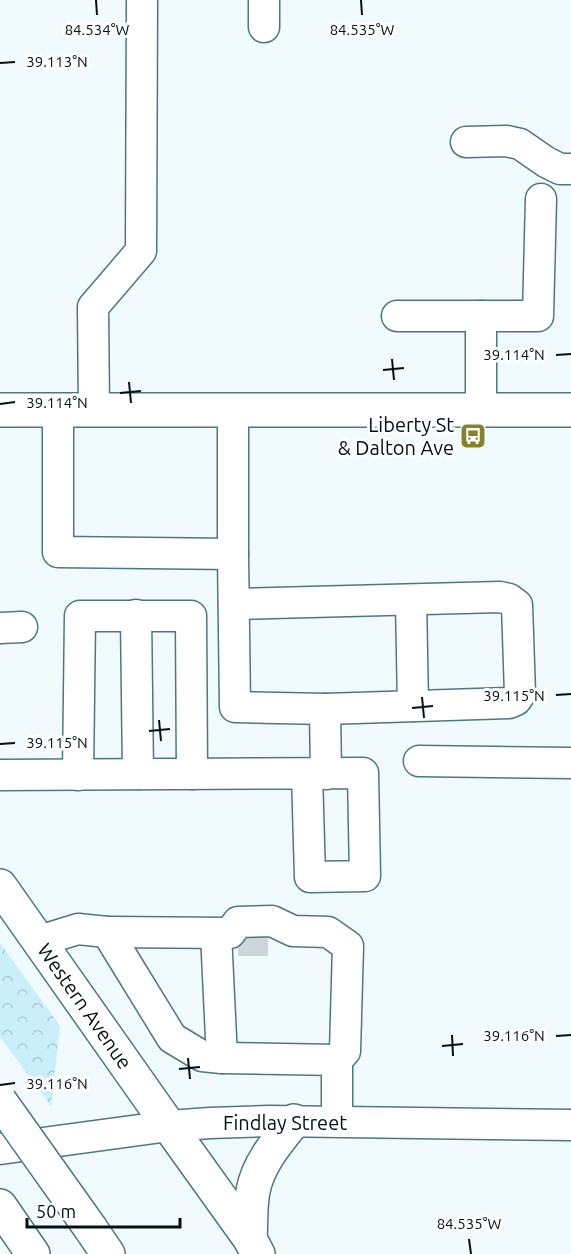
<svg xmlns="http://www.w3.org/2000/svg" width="571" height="1254" font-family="Ubuntu,sans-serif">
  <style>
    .forest { fill: url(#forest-crowns) }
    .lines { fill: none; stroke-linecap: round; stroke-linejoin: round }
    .minor-tunnel { stroke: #cdd7da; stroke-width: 30; stroke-dasharray: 30 15; stroke-linecap: butt }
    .minor-casing { stroke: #4e7784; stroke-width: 33 }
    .major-casing { stroke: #4e7784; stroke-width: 36 }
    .highway-casing { stroke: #4e7784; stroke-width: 36 }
    .minor { stroke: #fff; stroke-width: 30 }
    .major { stroke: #fff; stroke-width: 33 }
    .highway { stroke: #fff; stroke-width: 33 }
    .highway-bridge-casing { stroke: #4e7784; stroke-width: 36; stroke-linecap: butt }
    .highway-bridge { stroke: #fff; stroke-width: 33 }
    .ticks { fill: none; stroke: #020f14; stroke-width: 2 }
    .labels { text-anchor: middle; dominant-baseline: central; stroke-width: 6; stroke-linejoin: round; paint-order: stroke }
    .poi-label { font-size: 20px; fill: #020f14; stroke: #fff; text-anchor: end }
    .street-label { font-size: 20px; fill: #020f14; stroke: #fff }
    .ticks-label { font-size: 15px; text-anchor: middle; fill: #020f14; stroke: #fff; stroke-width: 6; stroke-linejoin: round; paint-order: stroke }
  </style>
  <defs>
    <pattern id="forest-crowns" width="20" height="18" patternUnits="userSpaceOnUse" patternTransform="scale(1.5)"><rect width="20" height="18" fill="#caeefa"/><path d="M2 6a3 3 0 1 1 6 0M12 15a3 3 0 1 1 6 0" fill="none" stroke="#accbd5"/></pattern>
  </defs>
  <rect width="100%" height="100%" fill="#f1fafd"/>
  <path class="forest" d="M0,943L60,1026L51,1106L0,1037Z"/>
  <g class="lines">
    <path class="minor-tunnel" d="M238,941H270"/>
    <g class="minor-casing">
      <g id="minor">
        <path d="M264,0V27"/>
        <path d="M466,142L506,141L520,144L546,162L560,169H571"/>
        <path d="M397,316H538L541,199"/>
        <path d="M481,410V316"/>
        <path d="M58,411V552L233,554V410"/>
        <path d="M94,411L93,307L141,251L142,0"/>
        <path d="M233,554L235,707L325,709L326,774"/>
        <path d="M411,600L413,706"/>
        <path d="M234,604L500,597L509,599L517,605L520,694L516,700L509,703L325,709"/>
        <path d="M136,615L138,774"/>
        <path d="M0,628L22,627"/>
        <path d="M419,761L571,763"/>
        <path d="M0,775L363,773L365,876L310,877L307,774"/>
        <path d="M78,775L80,616H191L192,774"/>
        <path d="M107,932L230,933L238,922L272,921L293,931L328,932L348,946L345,1051L337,1060"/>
        <path d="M216,934L222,1058"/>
        <path d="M39,941L78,929L107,932L172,1038L202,1056L222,1058L337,1060V1121"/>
        <path d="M0,1149L169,1126L210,1123L269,1121L571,1125"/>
      </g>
    </g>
    <g class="major-casing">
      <g id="major">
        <path d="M0,410H571"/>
        <path d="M0,886L169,1126"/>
      </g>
    </g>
    <g class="highway-casing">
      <g id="highway">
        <path d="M169,1126L250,1239L258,1254"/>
        <path d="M0,1206L33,1254"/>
        <path d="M91,1229L108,1254"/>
        <path d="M250,1239C251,1224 250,1206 253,1191C258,1164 277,1142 294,1121"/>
      </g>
    </g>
    <use href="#minor" class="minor"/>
    <use href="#major" class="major"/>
    <use href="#highway" class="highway"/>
    <g class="highway-bridge-casing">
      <path id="highway-bridge" d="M0,1101L91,1229"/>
    </g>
    <use href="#highway-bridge" class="highway-bridge"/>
  </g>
  <path class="ticks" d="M96,0L97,15M361,0L362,15M0,63L15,62M556,355L571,354M392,359L394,380M383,370L404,368M129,382L131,403M120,393L141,391M0,404L15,402M556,695L571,694M422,697L424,718M412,708L433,706M159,720L161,741M149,731L170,729M0,744L15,743M452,1035L453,1056M556,1036L571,1035M442,1046L463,1044M188,1058L190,1079M179,1069L200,1067M0,1085L15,1083M469,1239L471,1254"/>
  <defs>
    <g id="bus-square" transform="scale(1.35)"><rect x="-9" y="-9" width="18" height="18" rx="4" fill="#86822a" stroke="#fff"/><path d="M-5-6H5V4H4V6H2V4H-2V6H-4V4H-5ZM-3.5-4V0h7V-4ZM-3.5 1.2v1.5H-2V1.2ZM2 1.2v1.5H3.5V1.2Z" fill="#fff"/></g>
  </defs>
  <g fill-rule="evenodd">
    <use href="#bus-square" x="473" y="436"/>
  </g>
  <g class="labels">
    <g class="poi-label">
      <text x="454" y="424">Liberty St<tspan x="454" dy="23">&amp; Dalton Ave</tspan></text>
    </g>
    <g class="street-label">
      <text transform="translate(85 1006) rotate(55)">Western Avenue</text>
      <text x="285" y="1122">Findlay Street</text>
    </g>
  </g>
  <g class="ticks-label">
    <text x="97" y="35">84.534°W</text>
    <text x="362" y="35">84.535°W</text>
    <text x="57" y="67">39.113°N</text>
    <text x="514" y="360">39.114°N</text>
    <text x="57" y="408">39.114°N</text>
    <text x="514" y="701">39.115°N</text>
    <text x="57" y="748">39.115°N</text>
    <text x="514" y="1041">39.116°N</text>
    <text x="57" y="1089">39.116°N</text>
    <text x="469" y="1229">84.535°W</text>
  </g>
  <path d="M27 1218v9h153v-9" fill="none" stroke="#020f14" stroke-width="3"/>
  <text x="36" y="1218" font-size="18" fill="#020f14" stroke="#ffffff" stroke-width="4.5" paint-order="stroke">50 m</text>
</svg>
